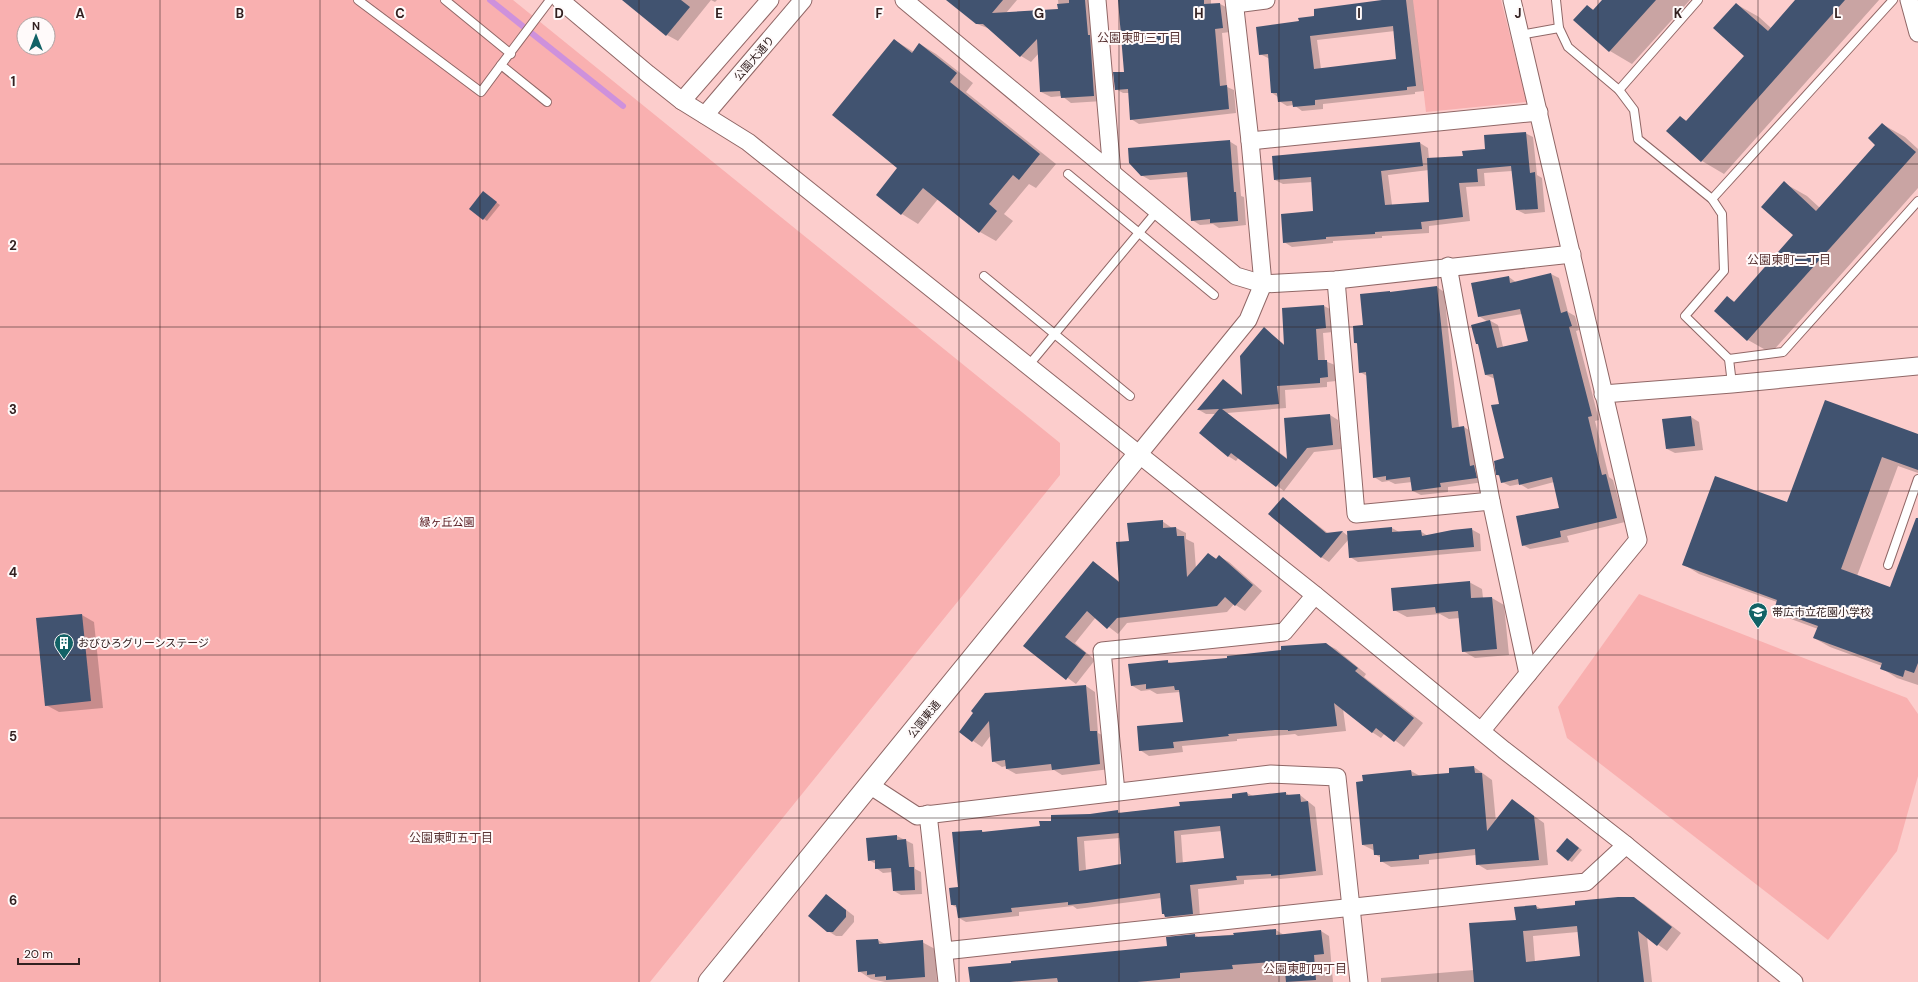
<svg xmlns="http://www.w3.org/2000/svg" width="1918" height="982" font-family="'DM Sans','Noto Sans JP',sans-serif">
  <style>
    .green { fill: #f9b0b0; fill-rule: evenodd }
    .shadow { fill: #0003; fill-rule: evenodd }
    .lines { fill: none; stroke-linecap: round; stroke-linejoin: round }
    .stream { stroke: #ce91dc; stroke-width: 6 }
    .building { fill: #415370; fill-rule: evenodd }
    .service-casing { stroke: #906766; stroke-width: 10 }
    .minor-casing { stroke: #906766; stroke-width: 19 }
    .tertiary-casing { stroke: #906766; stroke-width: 23 }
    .service { stroke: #fff; stroke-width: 8 }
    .minor { stroke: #fff; stroke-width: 17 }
    .tertiary { stroke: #fff; stroke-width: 21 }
    .grid { fill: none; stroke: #322020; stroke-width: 1; stroke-opacity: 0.55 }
    .labels { text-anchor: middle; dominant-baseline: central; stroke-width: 4; stroke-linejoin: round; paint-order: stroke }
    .street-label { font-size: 11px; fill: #322020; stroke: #fffafa }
    .park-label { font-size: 11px; fill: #521319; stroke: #fffafa }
    .poi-label { font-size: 11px; fill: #322020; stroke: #fffafa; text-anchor: start }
    .neighbourhood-label { font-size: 12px; fill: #593434; stroke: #fffafa }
    .grid-label { font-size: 13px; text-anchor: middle; font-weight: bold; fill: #322020; stroke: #fffafa; stroke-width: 4; stroke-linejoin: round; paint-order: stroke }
  </style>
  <rect width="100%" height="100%" fill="#fccdcc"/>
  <g class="green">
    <path d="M0,0H513L1060,443V475L650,982H0ZM24,24H48V48H24Z"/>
    <path d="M1413,0H1501L1527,102L1426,112Z"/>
    <path d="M1639,594L1907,698L1918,714V776L1897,851L1828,940L1567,738L1558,707Z"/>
  </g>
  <g class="shadow">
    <path d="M624,0H717L715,2L711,0L678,41L667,35Z"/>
    <path d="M948,0H1017L1006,13L1059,10L1058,0H1091L1103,101L1071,103L1062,96L1051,97L1041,92L1039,53L1031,62L1021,56L990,29L977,24Z"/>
    <path d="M1119,0H1211V5L1220,4L1228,8L1230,32L1222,33L1227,87L1234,90L1236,113L1139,124L1131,119L1129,93H1123L1116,89L1125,73Z"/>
    <path d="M1391,0H1413L1424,91L1415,92V94L1323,104V109L1302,111L1294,105L1287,106L1279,101L1278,97L1272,93L1270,59L1260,54L1300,22L1315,16ZM1395,31L1398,60L1321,69L1317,40Z"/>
    <path d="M1603,0H1690L1632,64L1610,51L1575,20L1587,6L1594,10Z"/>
    <path d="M1796,0H1879L1724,174L1702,161L1680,117L1687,121L1745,56L1736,4L1759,17L1771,28Z"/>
    <path d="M894,40L914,52L920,44L936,54L973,83L966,92L1056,164L1036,188L1029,184L1004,214L1013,221L996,241L980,232L938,199L918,224L902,214L877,195L899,168Z"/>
    <path d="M1882,124L1905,137L1918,149V188L1771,353L1748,340L1715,311L1727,297L1735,302L1794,235L1784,183L1807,196L1820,208L1877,144Z"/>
    <path d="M1525,133L1533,137L1537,175L1542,178L1545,212L1525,214L1517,210L1512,171L1484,173L1485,186L1466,187L1470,221L1429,226V233L1382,236V238L1333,241V243L1292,247L1284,242L1314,212L1313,182L1283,184L1275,180L1420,143L1428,148L1429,159L1464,157L1486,150ZM1429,170L1430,203L1392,205L1388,175Z"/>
    <path d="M1229,141L1237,146L1241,196L1244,197L1246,225L1219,228L1213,224L1200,225L1192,220L1189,177L1150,180L1141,175Z"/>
    <path d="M486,195L500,205L487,221L484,219Z"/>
    <path d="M1551,274L1559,278L1568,312L1575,316L1579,330L1576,331L1599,420L1595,421L1609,477L1613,480L1625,522L1567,536L1569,542L1530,549L1523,545L1560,508L1554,482L1528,489L1520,484L1510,486L1502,482L1501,477L1497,475L1505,459L1500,404L1495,379L1486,375L1479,345L1477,344L1488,322L1479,316L1509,277L1517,283ZM1522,314L1529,342L1503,347L1498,325L1489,320Z"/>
    <path d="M1437,287L1444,292L1459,428L1464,427L1472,432L1484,482L1448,487V492L1421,495L1413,491L1412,482L1395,484L1389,481L1382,482L1374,477L1367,376L1360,372L1358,344L1355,343L1364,326L1361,295L1390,292L1392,293Z"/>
    <path d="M1324,306L1332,310L1333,332L1323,333L1325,361L1335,365L1336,381L1327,382V387L1285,390L1286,408L1227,413L1288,459L1330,415L1338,420L1341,449L1314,452L1284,491L1239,457L1236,461L1228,456L1216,414H1206L1199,410L1224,380L1243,395L1264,329L1285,345L1283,309Z"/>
    <path d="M1691,417L1699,422L1703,450L1675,453L1667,449L1663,420Z"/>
    <path d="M1918,435V473L1898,466L1857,576L1891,588L1918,517V685L1897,678L1881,668L1882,666L1830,647L1814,638L1818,629L1791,619L1775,609L1777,602L1699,574L1683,564L1788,503Z"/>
    <path d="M1283,498L1329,534L1343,532L1348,536L1392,528L1399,532L1420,531L1428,536L1471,529L1480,534L1481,551L1358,562L1350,557L1349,539L1329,562L1321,557Z"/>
    <path d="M1162,521L1172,528H1176L1186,533V539L1194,543L1196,569L1208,554L1217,559L1220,557L1229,562L1262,591L1245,611L1234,604L1227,612L1127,623L1118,634L1096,617L1075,643L1095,660L1076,684L1024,646L1093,562L1120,582L1130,541Z"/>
    <path d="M1469,582L1482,589L1483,598H1492L1504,605L1509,655L1475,658L1463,651L1460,618L1449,619L1440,614L1407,617L1394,610Z"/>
    <path d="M82,615L94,622L103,708L59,712L46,705Z"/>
    <path d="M1326,644L1336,649L1366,674L1364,677L1423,723L1404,747L1385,733L1381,738L1372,732L1343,709L1346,731L1298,736L1295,734L1285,735L1237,739V741L1182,746L1183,752L1149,756L1140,750L1184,723L1180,692L1157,694L1150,690L1141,691L1131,685L1167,661L1173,664L1228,659Z"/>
    <path d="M1086,686L1095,692L1098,733L1106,737L1110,769L1062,775L1054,770L1016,774L1007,769L1006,766L1002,767L993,761L991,735L982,747L960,732L975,712Z"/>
    <path d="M1474,767L1492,780L1496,822L1512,800L1544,823L1548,865L1487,870L1477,864L1476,855L1429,860V864L1391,867L1381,861V858L1375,854V851L1363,845V776L1411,771L1420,776L1450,774Z"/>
    <path d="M1247,793L1253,796L1286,793L1290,796L1300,795L1315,807L1323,875L1280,879L1277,878L1244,880V884L1198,889L1200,918L1174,921L1166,917L1161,898L1077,909L1073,906L1019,912V916L966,922L959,918L958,908L952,905L982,831L985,833L1041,827L1052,822L1090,815L1117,811L1121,813L1181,806L1233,799ZM1222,831L1225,859L1183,864L1181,835ZM1120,838L1122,865L1086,870L1084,841Z"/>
    <path d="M897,836L913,844L915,869L921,872L922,894L901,895L894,891L893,872L883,873L876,868V864L869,860Z"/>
    <path d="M1571,841L1582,850L1572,862L1568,860Z"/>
    <path d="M827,895L854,916V922L842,936H836L828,931Z"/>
    <path d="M1634,898L1644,904L1681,933L1667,951L1647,937L1652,982H1381V978L1474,970L1517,921L1536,906L1543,910ZM1578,932L1581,957L1535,962L1533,936Z"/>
    <path d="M1276,930L1284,935L1321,931L1329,936L1333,982H971L1168,947L1195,935L1200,938Z"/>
    <path d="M878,940L885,944L922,942L935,949L937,982H885L871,979L859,971Z"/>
  </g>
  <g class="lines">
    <path class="stream" d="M490,0L623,106"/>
  </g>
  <g class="building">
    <path d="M622,0H681L690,7L666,36Z"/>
    <path d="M946,0H1003L992,13L1058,9L1057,4L1069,3V0H1085L1088,35H1090L1094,96L1061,98L1060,91L1040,92L1037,39L1020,57L983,24H976Z"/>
    <path d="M1118,0H1204V4L1220,3L1223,28L1215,29L1220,86L1227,85L1229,109L1130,120L1128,89L1115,90L1113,72H1124Z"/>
    <path d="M1382,0H1406L1416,86L1407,87V90L1315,100V105L1293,107L1292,101L1278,102L1277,93H1271L1268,54L1259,55L1256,27L1299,21L1298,18L1314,16V9ZM1393,26L1396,59L1314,69L1310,36Z"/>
    <path d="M1602,0H1656L1609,52L1573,20L1587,5L1593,10Z"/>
    <path d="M1795,0H1845L1701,162L1666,131L1680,116L1686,121L1744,56L1713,28L1736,3L1768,31Z"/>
    <path d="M894,39L912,53L919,43L957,73L950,82L1040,154L1019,180L1013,175L989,204L997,211L979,233L923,188L901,215L876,195L897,168L832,115Z"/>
    <path d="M1882,123L1916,152L1747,341L1714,311L1727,296L1734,302L1793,235L1761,207L1784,181L1816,211L1875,145L1868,138Z"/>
    <path d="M1526,132L1530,173L1535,172L1538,209L1516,210L1511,166L1477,169L1478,182L1459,183L1463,217L1421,222L1422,229L1375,232V234L1326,237V239L1283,243L1281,214L1313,211L1311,177L1274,180L1272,156L1420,142L1423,166L1381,171L1385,205L1429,202L1427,158L1463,156L1462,151L1485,149L1484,135Z"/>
    <path d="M1230,140L1234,192H1236L1238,221L1210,223V219L1191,221L1187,172L1141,176L1129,163L1128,148Z"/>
    <path d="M483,191L497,202L483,220L469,209Z"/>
    <path d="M1551,273L1561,313L1567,311L1572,326L1569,327L1592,416L1588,417L1602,475L1606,474L1617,518L1560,531L1561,537L1522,546L1516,516L1559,508L1552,477L1519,485L1518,479L1501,483L1499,475H1496L1494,461L1504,458L1491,405L1499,404L1493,374L1485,375L1478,344H1476L1471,325L1490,320L1497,348L1528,341L1520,309L1478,317L1471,283L1509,276L1510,283Z"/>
    <path d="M1437,286L1452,428L1464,426L1470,466L1474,465L1477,478L1440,483L1441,487L1412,491L1410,477L1386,480V476L1373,478L1366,372L1359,373L1357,343H1354L1353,326L1363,325L1360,294L1390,291V292Z"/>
    <path d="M1324,305L1326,328L1316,329L1318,360H1327L1328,377L1320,378V383L1277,386L1279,404L1222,409L1287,459L1284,418L1330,414L1333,445L1307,448L1276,487L1231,453L1228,457L1199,433L1219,409L1197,410L1223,379L1242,395L1240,356L1264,327L1284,345L1282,308Z"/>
    <path d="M1825,400L1918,434V470L1882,457L1841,569L1890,587L1916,518H1918V663L1914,673L1905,670L1903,677L1880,669L1882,663L1813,638L1818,626L1774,610L1777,600L1682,565L1715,476L1787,502Z"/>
    <path d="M1691,416L1695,446L1666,449L1662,419Z"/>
    <path d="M1283,497L1326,533L1343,531L1321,558L1268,514Z"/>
    <path d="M1163,520V528L1176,527L1177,536H1184L1187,577L1208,553L1216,559L1219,555L1253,585L1235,606L1225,597L1217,606L1117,618L1107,629L1087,611L1065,637L1086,653L1066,680L1023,646L1093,561L1119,582L1116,542L1129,541L1127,523Z"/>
    <path d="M1392,527V532L1421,530L1422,536L1452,530L1472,528L1474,547L1349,558L1347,531Z"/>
    <path d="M1470,581L1471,598L1492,597L1497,649L1462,652L1458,611L1436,613L1435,607L1393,611L1391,588Z"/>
    <path d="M82,614L91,701L45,706L36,618Z"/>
    <path d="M1326,643L1358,668L1355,671L1414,718L1394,742L1376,728L1372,733L1334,703L1337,726L1288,731V730H1275L1228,734L1229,736L1173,742L1174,748L1139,751L1137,726L1183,722L1179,690H1175L1174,686L1146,689V684L1131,686L1128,664L1168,660V663L1227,658V656L1281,650V646Z"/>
    <path d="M1086,685L1090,731H1097L1100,764L1052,770L1051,764L1006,769L1005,760L992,762L989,721L972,742L959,732L973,713L971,711L985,693Z"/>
    <path d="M1474,766L1475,773H1482L1487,831L1512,799L1534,816L1539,860L1476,865L1475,849L1419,855V859L1380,862V855H1374L1373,844L1362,845L1356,782L1363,781L1362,775L1411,770L1412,776L1449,773V768Z"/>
    <path d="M1247,792L1248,796L1286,792V795L1300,794L1301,802L1308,801L1316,871L1271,876V874L1236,876L1237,880L1190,885L1193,914L1165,917L1164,914H1162L1160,893L1087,903L1068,905V902L1011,908L1012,912L958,918L956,905H951L949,888L958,887L952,832L982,830V832L1040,826L1039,821H1051V815L1090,814L1118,810V813L1180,806L1179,802L1232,798V794ZM1220,826L1224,858L1176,863L1174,831ZM1119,833L1121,864L1079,871L1077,837Z"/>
    <path d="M897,835V840L906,839L909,867H914L915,890L893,891L891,868L875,869V860L868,861L866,838Z"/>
    <path d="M1567,838L1579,848L1568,861L1556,851Z"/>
    <path d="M826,894L846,910V917L833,932H827L808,916Z"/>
    <path d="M1618,897H1634L1672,927L1657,946L1638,931L1644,982H1474L1469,923L1516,920L1514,907L1536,905L1537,909L1575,905V901ZM1577,926L1580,956L1526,962L1523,931Z"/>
    <path d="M1276,929V935L1321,930L1324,954L1314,955L1316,980L1286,982L1284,961L1232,965L1233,969L1180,973V978L1137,982H1058L1057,978L1010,982H970L968,967L1011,963V961L1167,946L1166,937L1195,934V937L1234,935L1233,933Z"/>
    <path d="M878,939L879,944L923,940L925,977L886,980V976L875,977V974L867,975V971L858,972L856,940Z"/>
  </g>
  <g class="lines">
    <g class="service-casing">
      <g id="service">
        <path d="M358,0L481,92L501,65"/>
        <path d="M445,0L511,54"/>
        <path d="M1556,0L1559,28L1568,47L1619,90L1634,110L1638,139L1712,199L1722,214L1724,271L1685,316L1729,359L1732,384"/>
        <path d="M1520,35L1559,28"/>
        <path d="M1619,90L1698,0"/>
        <path d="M547,102L501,65L550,0"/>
        <path d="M1068,174L1214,295"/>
        <path d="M1712,199L1893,0"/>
        <path d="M984,276L1130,396"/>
        <path d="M1729,359L1783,352L1918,201"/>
        <path d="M1028,366L1157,211"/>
        <path d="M1888,565L1918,479"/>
      </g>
    </g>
    <g class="minor-casing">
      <g id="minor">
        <path d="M560,0L648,74L682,101L748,142L1315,595L1504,750L1626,845L1794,982"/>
        <path d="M904,0L1236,276L1263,284L1336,280L1572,254"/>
        <path d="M1097,0L1112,173"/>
        <path d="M1909,0L1918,33"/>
        <path d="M1235,4L1266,0"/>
        <path d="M682,101L770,0"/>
        <path d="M705,115L803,0"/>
        <path d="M1250,141L1539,112"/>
        <path d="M1448,266L1491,501L1528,674"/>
        <path d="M1336,280L1356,514L1491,501"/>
        <path d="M1603,394L1732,384L1918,366"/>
        <path d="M1138,455L1248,320L1263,284L1250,141L1234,0"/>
        <path d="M1482,730L1638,540L1512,0"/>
        <path d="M871,786L917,816L1271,774L1337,777L1359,982"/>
        <path d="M1116,792L1102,651L1284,632L1315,595"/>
        <path d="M928,814L947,982"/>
        <path d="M944,951L1586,882L1626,845"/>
      </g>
    </g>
    <g class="tertiary-casing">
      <path id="tertiary" d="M709,982L1138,455"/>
    </g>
    <use href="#service" class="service"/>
    <use href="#minor" class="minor"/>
    <use href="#tertiary" class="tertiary"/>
  </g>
  <path class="grid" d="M160,0V982M320,0V982M480,0V982M639,0V982M799,0V982M959,0V982M1119,0V982M1279,0V982M1438,0V982M1598,0V982M1758,0V982M0,164H1918M0,327H1918M0,491H1918M0,655H1918M0,818H1918"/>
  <defs>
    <g id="school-pin" transform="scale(1)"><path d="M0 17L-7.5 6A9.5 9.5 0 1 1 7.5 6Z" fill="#126266" stroke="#fffafa"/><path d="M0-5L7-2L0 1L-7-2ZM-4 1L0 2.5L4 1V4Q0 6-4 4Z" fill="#fff"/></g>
    <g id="building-pin" transform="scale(1)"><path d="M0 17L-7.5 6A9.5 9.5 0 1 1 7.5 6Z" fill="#126266" stroke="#fffafa"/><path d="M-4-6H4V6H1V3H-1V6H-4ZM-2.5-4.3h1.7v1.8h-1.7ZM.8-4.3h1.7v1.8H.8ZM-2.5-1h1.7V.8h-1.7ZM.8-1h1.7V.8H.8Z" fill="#fff"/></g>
  </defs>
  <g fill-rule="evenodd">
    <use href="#school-pin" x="1758" y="612"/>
    <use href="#building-pin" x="64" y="643"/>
  </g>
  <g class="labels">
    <g class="street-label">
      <text transform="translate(754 58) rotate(-49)">公園大通り</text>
      <text transform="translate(924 719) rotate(-51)">公園東通</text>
    </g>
    <g class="park-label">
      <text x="447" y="522">緑ヶ丘公園</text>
    </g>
    <g class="poi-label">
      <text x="1772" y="612">帯広市立花園小学校</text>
      <text x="78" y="643">おびひろグリーンステージ</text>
    </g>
    <g class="neighbourhood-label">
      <text x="1139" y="38">公園東町三丁目</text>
      <text x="1789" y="260">公園東町二丁目</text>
      <text x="451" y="838">公園東町五丁目</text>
      <text x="1305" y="969">公園東町四丁目</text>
    </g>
  </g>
  <g class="grid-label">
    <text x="80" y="18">A</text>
    <text x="240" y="18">B</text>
    <text x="400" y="18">C</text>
    <text x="559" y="18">D</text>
    <text x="719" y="18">E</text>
    <text x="879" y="18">F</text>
    <text x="1039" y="18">G</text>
    <text x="1199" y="18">H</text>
    <text x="1359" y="18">I</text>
    <text x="1518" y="18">J</text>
    <text x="1678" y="18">K</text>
    <text x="1838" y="18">L</text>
    <text x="13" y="86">1</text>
    <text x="13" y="250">2</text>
    <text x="13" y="414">3</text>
    <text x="13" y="577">4</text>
    <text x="13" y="741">5</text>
    <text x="13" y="905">6</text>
  </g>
  <g transform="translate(36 36)"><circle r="19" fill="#fffafa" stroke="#ada3a3"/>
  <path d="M0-3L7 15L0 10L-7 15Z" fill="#126266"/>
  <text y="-6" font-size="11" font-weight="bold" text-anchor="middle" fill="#322020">N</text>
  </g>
  <path d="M18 958v6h61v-6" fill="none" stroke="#322020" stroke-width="2"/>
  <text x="24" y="958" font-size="12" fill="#322020" stroke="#fffafa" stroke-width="3" paint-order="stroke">20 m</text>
</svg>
